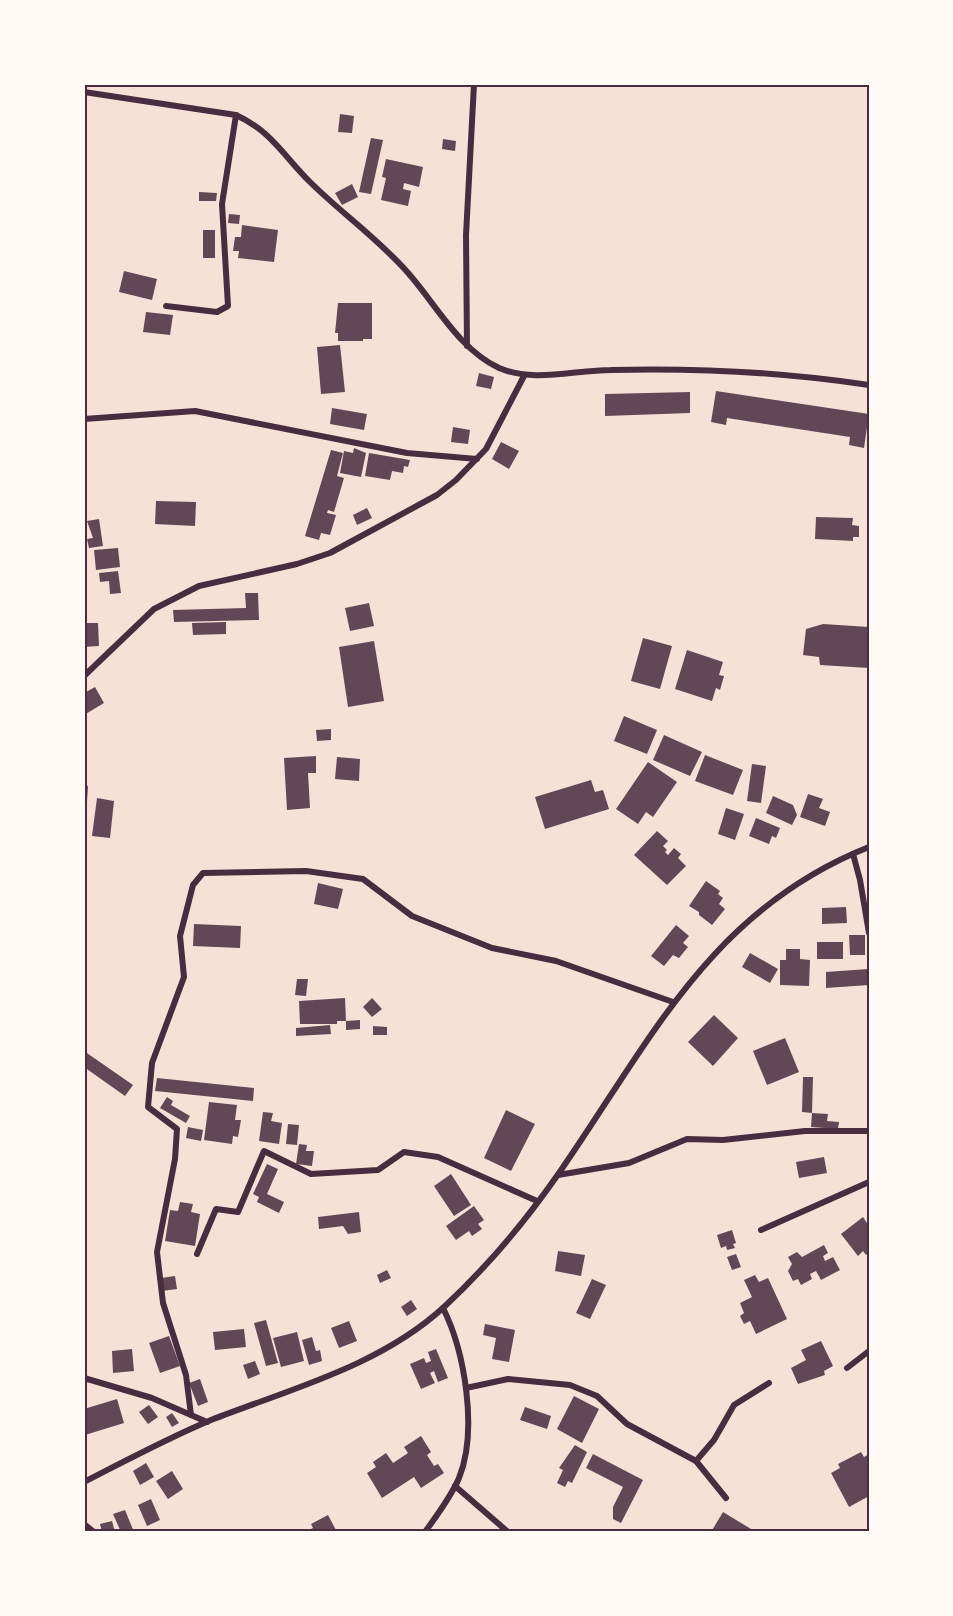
<svg xmlns="http://www.w3.org/2000/svg" width="953" height="1616" font-family="'PT Sans',sans-serif">
  <style>
    .building { fill: #644757 }
    .lines { fill: none; stroke-linecap: round; stroke-linejoin: round }
    .minor { stroke: #4a2c40; stroke-width: 6 }
    .neatline { fill: none; stroke: #4a2c40; stroke-width: 2 }
  </style>
  <rect width="100%" height="100%" fill="#f7e1d7"/>
  <g class="building">
    <path d="M340,114L354,116L352,133L338,132Z"/>
    <path d="M371,138L383,140L371,194L359,192Z"/>
    <path d="M443,139L456,141L455,151L442,149Z"/>
    <path d="M386,159L423,167L419,187L404,183L403,189L411,191L408,206L381,200L386,178L382,177Z"/>
    <path d="M352,184L358,197L342,205L335,193Z"/>
    <path d="M199,192L217,193L216,201H199Z"/>
    <path d="M229,214L240,215L239,224L228,223Z"/>
    <path d="M242,225L278,230L274,262L238,258L239,251H233L235,237H241Z"/>
    <rect x="203" y="230" width="12" height="28"/>
    <path d="M124,271L157,279L152,300L119,292Z"/>
    <path d="M338,303H372V339H363V341H338V333H335Z"/>
    <path d="M146,312L173,315L170,335L143,332Z"/>
    <path d="M340,345L345,392L321,394L317,347Z"/>
    <path d="M479,373L494,377L491,389L476,386Z"/>
    <path d="M716,391L869,414L864,448L849,445L850,437L727,418L726,425L711,422Z"/>
    <path d="M690,392V413L605,416V394Z"/>
    <path d="M332,408L367,414L364,430L330,424Z"/>
    <path d="M453,427L470,430L468,444L451,442Z"/>
    <path d="M501,442L519,451L509,469L492,459Z"/>
    <path d="M354,448L366,453L361,477L340,473L344,451L353,453Z"/>
    <path d="M331,450L343,453L337,476L344,478L334,512L328,510L327,513L336,515L330,535L321,533L319,540L305,536Z"/>
    <path d="M369,453L410,460L408,467L404,466L403,473L392,471L390,480L365,476Z"/>
    <path d="M156,501L196,502L195,526L155,524Z"/>
    <path d="M367,508L372,518L357,525L353,515Z"/>
    <path d="M816,517L853,518L852,525L859,526V537H853V541L815,539Z"/>
    <path d="M99,519L103,546L89,548L87,539L93,538L87,521Z"/>
    <path d="M118,548L120,567L96,570L94,550Z"/>
    <path d="M118,571L121,593L110,594L109,581L100,582L99,573Z"/>
    <path d="M245,593H258L259,620L174,622L173,610L246,608Z"/>
    <path d="M369,603L374,626L350,631L345,608Z"/>
    <path d="M226,622V634L193,635L192,623Z"/>
    <path d="M84,623H98L99,646L84,647Z"/>
    <path d="M823,624L869,627V668L820,665L819,657L803,655L806,629Z"/>
    <path d="M643,638L672,646L660,689L631,681Z"/>
    <path d="M374,641L384,701L348,707L339,647Z"/>
    <path d="M687,650L723,662L719,675L724,676L720,690L716,688L712,701L675,689Z"/>
    <path d="M95,687L104,703L84,715V693Z"/>
    <path d="M624,716L657,730L647,754L614,741Z"/>
    <path d="M331,729V740L317,741L316,730Z"/>
    <path d="M664,735L702,752L690,776L653,760Z"/>
    <path d="M705,755L743,770L733,795L695,781Z"/>
    <path d="M316,756V773H308L310,808L287,810L284,758Z"/>
    <path d="M337,757L360,759L359,781L335,779Z"/>
    <path d="M648,762L677,782L653,817L646,812L638,824L616,809Z"/>
    <path d="M752,764L766,766L761,803L747,801Z"/>
    <path d="M591,780L595,792L603,790L609,809L545,829L535,797Z"/>
    <path d="M84,785L88,786L86,817H84Z"/>
    <path d="M808,794L823,799L819,808L830,812L825,826L800,817Z"/>
    <path d="M773,796L793,805L797,815L792,825L766,813Z"/>
    <path d="M97,798L114,801L110,838L92,836Z"/>
    <path d="M726,808L744,814L735,840L718,834Z"/>
    <path d="M756,818L780,828L776,838L772,836L769,844L749,836Z"/>
    <path d="M657,831L668,841L663,846L667,850L665,852L668,855L674,848L681,854L678,858L686,866L667,885L634,855Z"/>
    <path d="M706,881L720,891L718,894L723,898L719,904L725,909L712,925L699,915V912L689,906Z"/>
    <path d="M318,883L343,889L338,909L314,904Z"/>
    <path d="M846,907L847,923L822,924V908Z"/>
    <path d="M194,924L241,926L240,948L193,946Z"/>
    <path d="M676,925L689,936L683,943L688,947L679,958L673,955L664,966L651,956Z"/>
    <path d="M849,935H865V955H850Z"/>
    <rect x="817" y="942" width="26" height="17"/>
    <path d="M786,949H800V959L810,960L809,986L780,985V960H786Z"/>
    <path d="M750,953L778,969L770,983L742,967Z"/>
    <path d="M868,969L869,985L826,988V972Z"/>
    <path d="M297,979H308L306,996L295,995Z"/>
    <path d="M345,998L346,1021H337V1024H300L299,1001Z"/>
    <path d="M372,998L382,1009L372,1017L363,1007Z"/>
    <path d="M714,1015L738,1038L713,1066L688,1042Z"/>
    <path d="M360,1020V1029L346,1030V1021Z"/>
    <path d="M330,1025L331,1034L296,1036V1028Z"/>
    <path d="M373,1026L387,1027V1035H373Z"/>
    <path d="M785,1038L799,1072L767,1085L753,1051Z"/>
    <path d="M84,1051L133,1085L125,1096L84,1067Z"/>
    <path d="M803,1077H813L812,1113L802,1112Z"/>
    <path d="M157,1078L254,1088L253,1101L155,1091Z"/>
    <path d="M167,1097L173,1101L171,1105L190,1116L186,1123L160,1108Z"/>
    <path d="M209,1102L237,1105L235,1120H241L238,1137L233,1136L232,1144L204,1140Z"/>
    <path d="M506,1110L535,1124L511,1171L484,1158Z"/>
    <path d="M263,1112L273,1113L271,1121L282,1123L279,1144L259,1141Z"/>
    <path d="M812,1113L828,1114L827,1121L839,1122L838,1129L811,1127Z"/>
    <path d="M288,1124L299,1125L297,1145L286,1144Z"/>
    <path d="M188,1127L203,1130L201,1141L186,1138Z"/>
    <path d="M299,1144L307,1145L306,1151H314L312,1166L296,1164Z"/>
    <path d="M824,1157L827,1173L799,1178L796,1162Z"/>
    <path d="M267,1164L278,1169L267,1194L284,1202L279,1213L257,1202L259,1197L253,1194Z"/>
    <path d="M451,1174L471,1205L454,1216L434,1186Z"/>
    <path d="M180,1202L193,1204L191,1212L200,1214L195,1246L165,1241L170,1210L178,1211Z"/>
    <path d="M474,1206L484,1220L478,1224L482,1229L472,1236L469,1231L456,1240L446,1226Z"/>
    <path d="M359,1212L361,1232L348,1234L343,1226L319,1229L318,1217Z"/>
    <path d="M863,1217L869,1226V1252L866,1255L863,1251L858,1256L841,1234Z"/>
    <path d="M732,1230L736,1243L733,1244L735,1248L727,1250L726,1246L721,1248L717,1235Z"/>
    <path d="M824,1245L828,1253L823,1256L825,1261L833,1257L840,1270L821,1280L816,1271L810,1274L812,1279L801,1285L798,1279L793,1281L788,1271L792,1264L788,1257L797,1252L802,1257Z"/>
    <path d="M558,1251L585,1255L581,1276L555,1271Z"/>
    <path d="M736,1254L741,1267L732,1270L727,1257Z"/>
    <path d="M387,1270L391,1278L380,1283L377,1275Z"/>
    <path d="M755,1275L759,1282L768,1278L787,1319L756,1334L750,1321L744,1324L740,1316L744,1313L740,1303L752,1297L744,1280Z"/>
    <path d="M175,1276L177,1289L162,1291L161,1278Z"/>
    <path d="M592,1279L606,1285L590,1319L576,1313Z"/>
    <path d="M411,1300L417,1309L407,1316L401,1307Z"/>
    <path d="M266,1320L278,1363L266,1366L254,1323Z"/>
    <path d="M349,1321L357,1341L339,1348L331,1328Z"/>
    <path d="M485,1324L515,1330L509,1362L492,1359L496,1338L483,1335Z"/>
    <path d="M244,1329L246,1347L215,1350L213,1332Z"/>
    <path d="M297,1332L304,1361L281,1367L273,1338Z"/>
    <path d="M169,1336L180,1366L160,1373L149,1343Z"/>
    <path d="M312,1337L316,1351L320,1350L322,1361L309,1365L302,1340Z"/>
    <path d="M821,1341L833,1366L824,1371L825,1375L798,1384L791,1368L806,1360L801,1350Z"/>
    <path d="M132,1349L134,1371L113,1373L112,1351Z"/>
    <path d="M436,1349L448,1378L438,1382L434,1371L430,1373L435,1383L421,1389L410,1364L424,1358L426,1363L431,1361L428,1352Z"/>
    <path d="M255,1361L260,1374L248,1379L243,1365Z"/>
    <path d="M200,1379L208,1402L198,1406L189,1383Z"/>
    <path d="M574,1396L599,1409L582,1443L557,1429Z"/>
    <path d="M117,1399L124,1423L85,1435L84,1409Z"/>
    <path d="M149,1405L158,1417L148,1424L139,1412Z"/>
    <path d="M525,1407L551,1416L547,1429L520,1420Z"/>
    <path d="M172,1413L179,1423L172,1427L166,1417Z"/>
    <path d="M421,1436L431,1452L427,1455L434,1466L438,1464L444,1473L421,1488L414,1477L382,1498L367,1473L376,1467L373,1462L386,1453L393,1463L408,1453L404,1447Z"/>
    <path d="M575,1445L587,1452L572,1483L568,1481L565,1487L557,1483L563,1470L559,1468Z"/>
    <path d="M861,1452L864,1457L869,1454V1496L849,1507L831,1473L840,1468L838,1464Z"/>
    <path d="M593,1454L643,1480L621,1523L613,1519V1507L623,1487L586,1468Z"/>
    <path d="M146,1463L154,1477L140,1485L133,1471Z"/>
    <path d="M172,1471L183,1489L168,1499L156,1481Z"/>
    <path d="M151,1499L160,1520L147,1526L138,1505Z"/>
    <path d="M125,1510L134,1532H121L113,1514Z"/>
    <path d="M723,1512L756,1532H711Z"/>
    <path d="M328,1515L337,1532H310L309,1530L313,1528L311,1524Z"/>
    <path d="M112,1521L115,1532H102L100,1524Z"/>
  </g>
  <g class="lines">
    <g class="minor">
      <path d="M84,92L236,115C271,131 283,155 309,181C341,213 380,240 409,274C437,306 459,349 499,368C534,383 574,370 611,370C697,368 784,372 869,385"/>
      <path d="M166,306L217,312L228,306L222,204L236,115"/>
      <path d="M467,346L466,235L474,84"/>
      <path d="M84,419L195,411L407,453L477,459"/>
      <path d="M84,676L154,609L199,586L297,564L330,553L437,495L456,480L486,449L524,376"/>
      <path d="M853,854L860,880L869,933"/>
      <path d="M558,1175L629,1163L687,1139L723,1140L805,1131H869"/>
      <path d="M761,1230L869,1182"/>
      <path d="M197,1254L216,1209L238,1212L264,1151L311,1174L378,1170L404,1152L438,1157L537,1201"/>
      <path d="M847,1368L869,1351"/>
      <path d="M84,1378L152,1398L207,1422"/>
      <path d="M466,1388L508,1379L570,1385L597,1396L627,1424L696,1461L726,1498"/>
      <path d="M191,1415L186,1375L163,1303L157,1252L175,1159L177,1129L148,1107L152,1063L184,977L180,936L193,885L203,873L306,871L363,879L412,916L492,948L556,961L673,1002"/>
      <path d="M696,1461L714,1440L734,1405L769,1383"/>
      <path d="M84,1482C125,1461 168,1438 211,1420C290,1389 380,1366 444,1307C487,1267 525,1222 559,1173C650,1042 710,910 869,847"/>
      <path d="M455,1486L508,1532"/>
      <path d="M84,1524L94,1532"/>
      <path d="M425,1532C437,1515 451,1497 459,1478C478,1431 465,1352 443,1308"/>
    </g>
  </g>
  <rect width="953" height="1616" fill="none" stroke="#fffaf5" stroke-width="171"/>
  <rect x="86" y="86" width="782" height="1444" class="neatline"/>
</svg>
